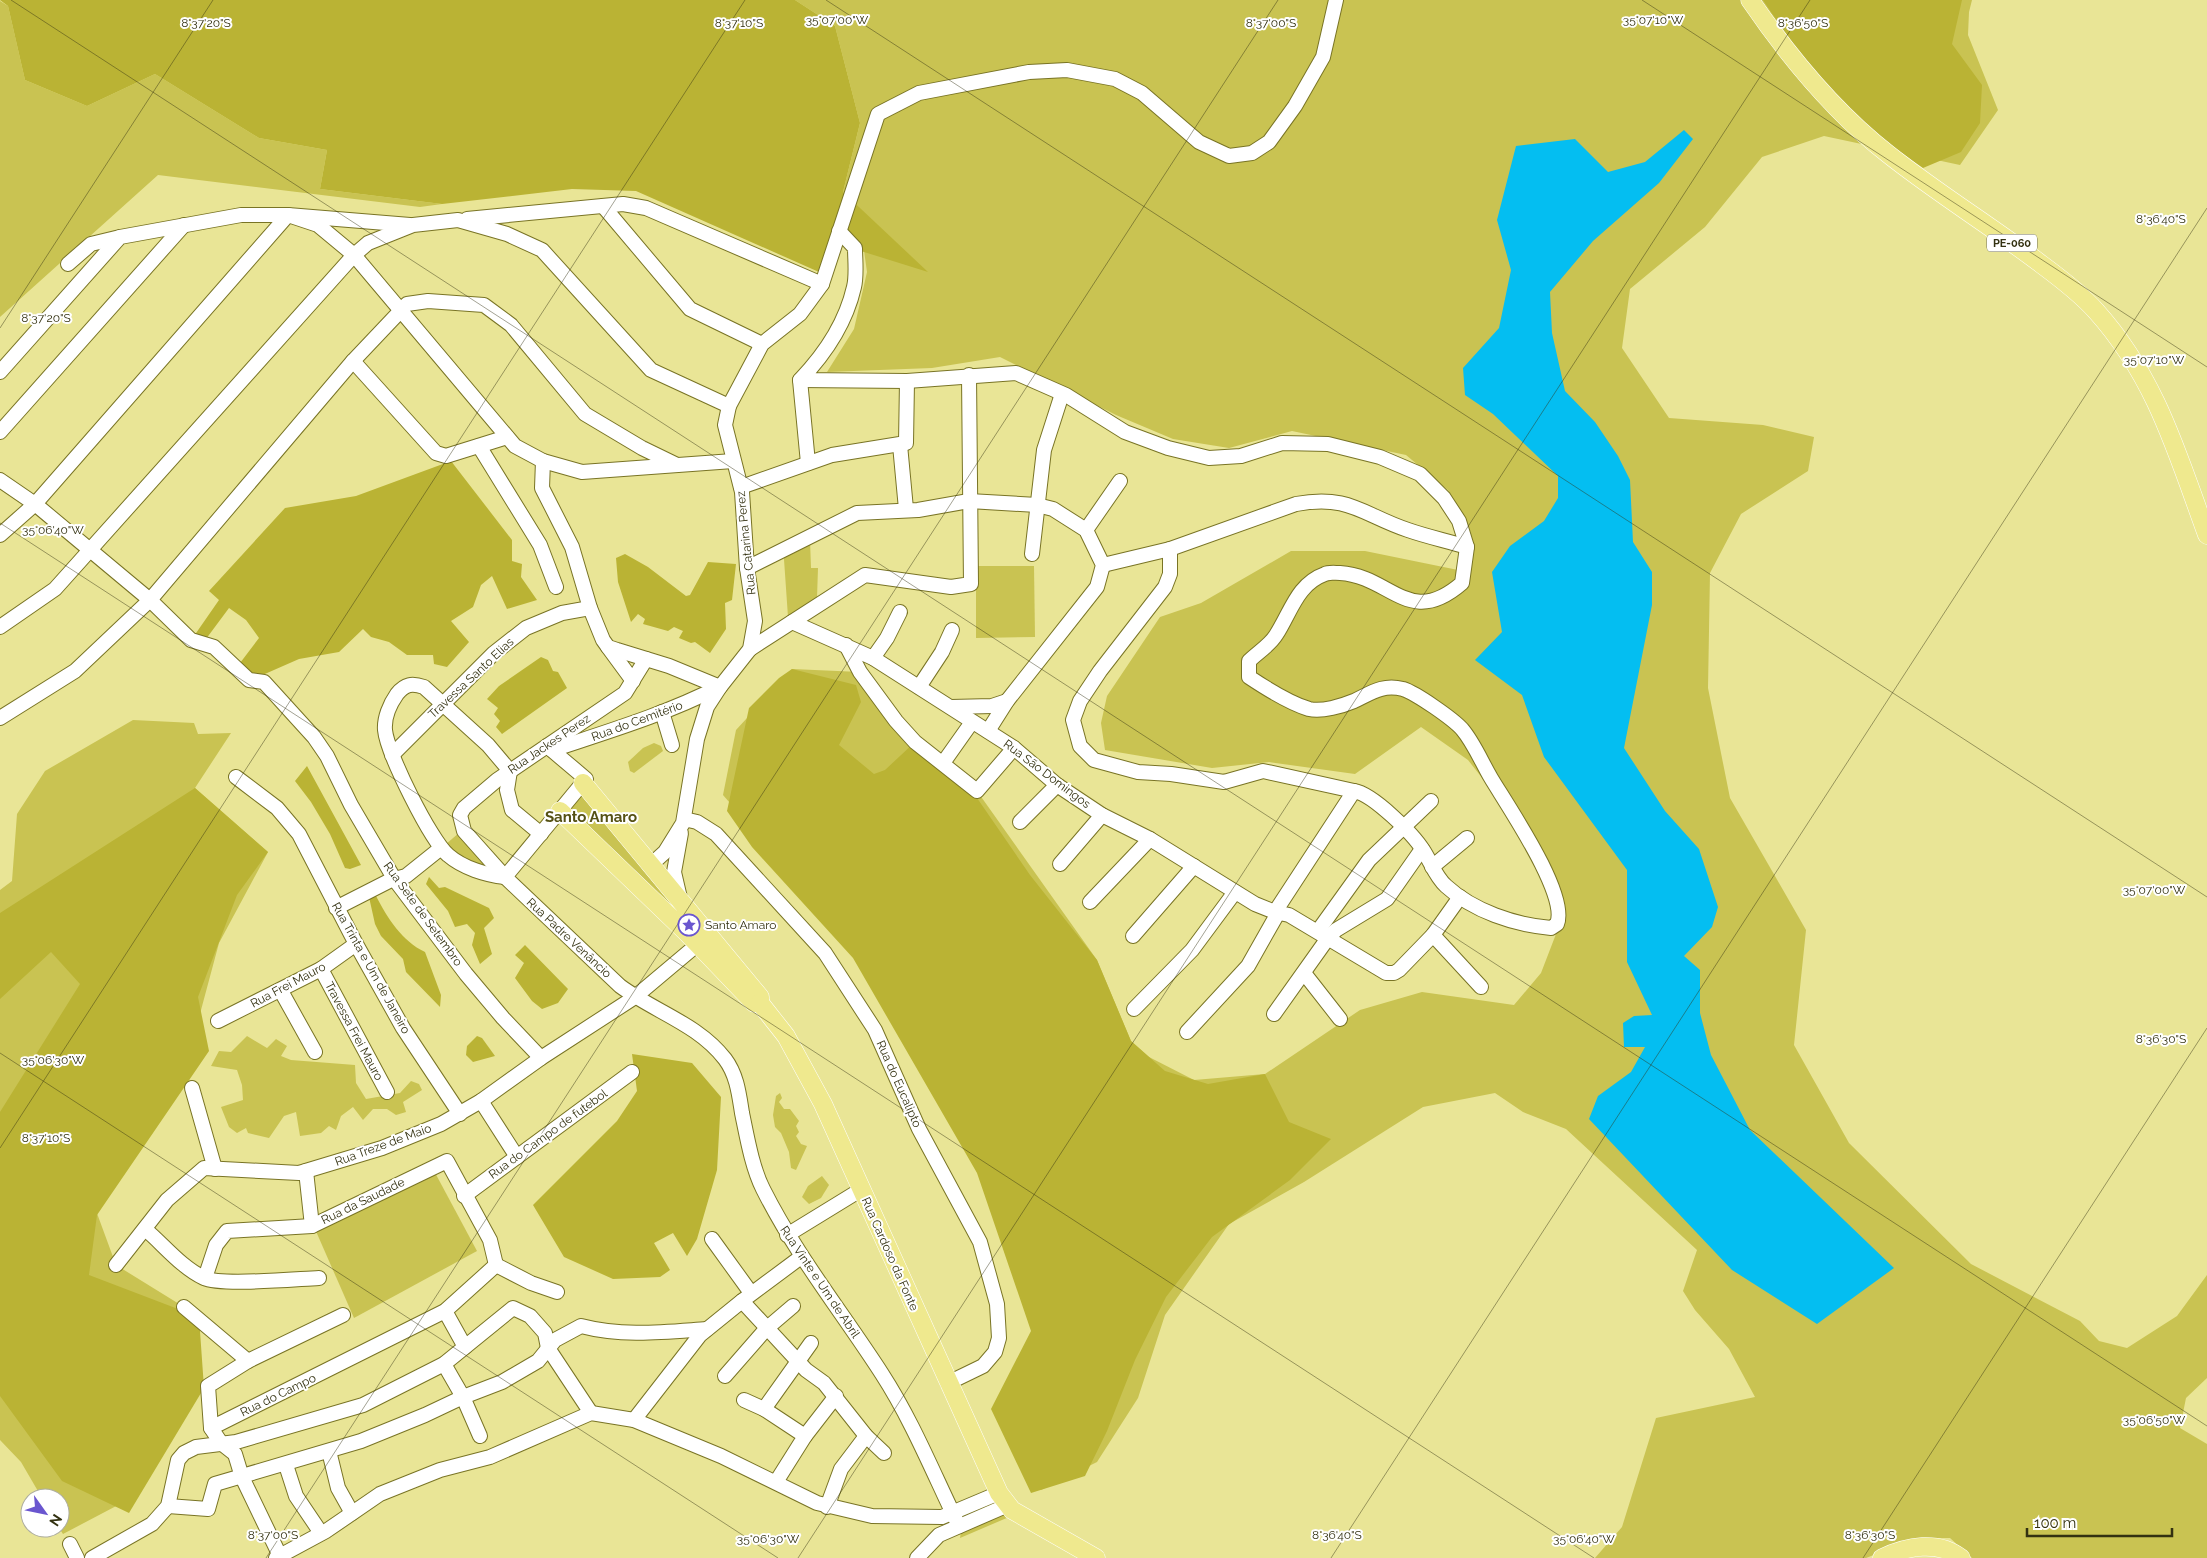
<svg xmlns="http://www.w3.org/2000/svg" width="2207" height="1558" font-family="Raleway,sans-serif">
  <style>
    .green { fill: #c9c352 }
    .forest { fill: #bab334 }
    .water { fill: #04bef1 }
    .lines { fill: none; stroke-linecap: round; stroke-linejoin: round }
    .minor-casing { stroke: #797425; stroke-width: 16 }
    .major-casing { stroke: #fff; stroke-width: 19 }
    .minor { stroke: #fff; stroke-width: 14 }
    .major { stroke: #efe98e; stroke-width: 18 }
    .ticks { fill: none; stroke: #333111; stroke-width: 1; stroke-opacity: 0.45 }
    .labels { text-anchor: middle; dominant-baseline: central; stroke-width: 4; stroke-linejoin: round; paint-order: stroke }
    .shield { fill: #fff; stroke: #706f58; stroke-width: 1 }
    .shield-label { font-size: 11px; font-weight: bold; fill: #333111 }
    .street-label { font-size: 12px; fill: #333111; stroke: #fff }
    .poi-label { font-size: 12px; fill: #333111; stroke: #fff; text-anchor: start }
    .quarter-label { font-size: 15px; font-weight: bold; fill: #555114; stroke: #fff }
    .ticks-label { font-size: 12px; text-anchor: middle; fill: #333111; stroke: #fff; stroke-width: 4; stroke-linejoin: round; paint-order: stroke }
  </style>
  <rect width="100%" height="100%" fill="#e9e596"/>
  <g class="green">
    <path d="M795,0H1972L1969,12L1968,35L1998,110L1960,165L1824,136L1762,157L1705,227L1630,289L1622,348L1669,418L1763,425L1814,437L1808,471L1741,514L1710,573L1708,688L1730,798L1806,930L1794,1045L1849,1143L1971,1264L2080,1321L2099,1341L2127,1348L2177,1316L2207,1275V1378L2186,1398L2180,1428L2207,1444V1558H1972L1950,1538H1917L1866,1558H1595L1622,1527L1656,1418L1755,1397L1729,1349L1695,1310L1683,1291L1697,1250L1566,1129L1523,1112L1495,1093L1423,1107L1304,1182L1229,1224L1165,1315L1138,1398L1097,1462L1041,1490L1021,1393L1044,1293L849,940L723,795L736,730L792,669L860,672L896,721L977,791L1097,960L1131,1041L1149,1057L1194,1080L1265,1074L1360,1010L1422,992L1514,1005L1541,973L1561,921L1531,840L1468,760L1421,727L1355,774L1269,762L1212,768L1105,750L1101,723L1107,696L1160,617L1201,603L1291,551H1365L1458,570L1471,533L1448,490L1406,455L1292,431L1229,448L1173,439L1116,415L1000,357L932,368L827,372L854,329L867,272L860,222L861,210L843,192L860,123L835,26Z"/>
    <path d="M0,1L8,6L25,80L87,106L155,74L259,138L327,150L320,189L442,204L420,207L158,175L0,317Z"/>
    <path d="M810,540L811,568H818L817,598L788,617L783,545Z"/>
    <path d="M976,566H1034L1035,637L976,638Z"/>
    <path d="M133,720L194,723L198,734L231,733L195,788L268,852L219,943L190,1051L84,1178L116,1265L184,1307L120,1504L63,1534L59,1528L60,1498H42L21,1462L0,1440V890L12,881L17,814L45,771Z"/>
    <path d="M654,743L661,746L663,751L634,773L630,771L628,762L643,748Z"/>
    <path d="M581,793L695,925L692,930L569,808Z"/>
    <path d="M460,832L497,873L478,868L445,845Z"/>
    <path d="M247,1036L267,1048L276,1039L287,1046L281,1056L291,1060L355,1065L356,1083L366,1099L400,1093L411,1081L419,1084L422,1090L403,1102L406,1112L396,1115L387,1109H373L363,1120L353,1107L341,1116L336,1130L329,1126L321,1133L300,1136L296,1112L284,1116L269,1138L248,1133L246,1128L237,1133L229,1127L221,1107L243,1100L242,1085L237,1070L211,1066L219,1051L231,1052Z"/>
    <path d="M780,1093L782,1098L779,1102L784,1109H790L799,1121L796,1126L799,1132L796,1136L801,1144L807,1146L796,1170L791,1168L789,1152L781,1133L775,1127L773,1115L776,1096Z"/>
    <path d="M433,1169L477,1251L354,1318L315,1229Z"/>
    <path d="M822,1176L829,1185L821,1198L809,1204L802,1197L808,1186Z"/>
    <path d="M1004,1514L1009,1517L960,1538L961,1532Z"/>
  </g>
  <g class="forest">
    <path d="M0,0H795L835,26L860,123L843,192L928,272L829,241L819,272L636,191L572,189L442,204L320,189L327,150L259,138L155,74L87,106L25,80L8,6Z"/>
    <path d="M1763,0H1962L1952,44L1982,85L1980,123L1961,152L1923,168C1881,139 1839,104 1807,63C1792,42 1777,21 1763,0Z"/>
    <path d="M451,461L512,540V561L522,564L521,577L537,600L507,609L492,576L481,585L473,607L451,621L469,642L447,667L434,664L433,655H407L389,642L371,637L363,629L339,652L299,659L251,680L237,667L259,638L246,620L229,608L203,643L194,636L219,600L209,591L285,508L356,496Z"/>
    <path d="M625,554L648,567L686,596L690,595L708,562L736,564L732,600L725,603L726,629L710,653L695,642L691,643L679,638L683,631L674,627L668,631L643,624L645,619L638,614L631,622L618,582L616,558Z"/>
    <path d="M541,657L548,660L553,671L558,672L567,688L502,734L496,727L500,721L494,714L498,708L487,699L499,686Z"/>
    <path d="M792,669L856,685L861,702L839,745L874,774L885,770L915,742L966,782L1030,875L1097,960L1131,1041L1165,1071L1208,1084L1265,1074L1289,1122L1331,1139L1290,1180L1212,1237L1166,1297L1135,1360L1107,1431L1085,1476L1031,1493L991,1409L1031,1331L977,1173L853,958L752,847L727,811L749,708L779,678Z"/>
    <path d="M307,766L361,865L350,869L345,868L330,834L311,802L295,781Z"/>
    <path d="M195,788L268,852L237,895L198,997L209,1051L97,1215L89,1275L199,1317L204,1388L129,1513L62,1481L0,1396V1112L80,984L51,952L0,999V913Z"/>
    <path d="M429,877L439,888L445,887L489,908L494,918L484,928L492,954L480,964L472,945L475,933L467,924L455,927L448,911L426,884Z"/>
    <path d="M376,896C388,919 402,941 425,952L441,995L440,1007L406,972L403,959L381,936L375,924L369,897Z"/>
    <path d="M525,945L568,989L558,1003L542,1009L532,1001L515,978L524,963L515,955Z"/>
    <path d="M477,1036L482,1038L495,1056L473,1062L466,1055L467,1046Z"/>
    <path d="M632,1054L692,1063L721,1097L717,1170L697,1239L687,1256L673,1233L654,1243L670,1270L660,1277L613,1279L564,1257L533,1205L617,1121L637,1091Z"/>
  </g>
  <path class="water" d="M1684,130L1693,139L1659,183L1593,241L1550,292L1552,333L1565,391L1595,422L1618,456L1630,480L1633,542L1652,572V605L1624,748L1665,811L1699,849L1718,907L1712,927L1684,956L1700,970V1013L1711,1055L1750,1130L1894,1268L1817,1324L1732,1270L1589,1119L1598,1096L1631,1072L1645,1047H1624L1623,1023L1634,1016L1652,1015L1627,962V870L1544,757L1522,695L1475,660L1502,632L1492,572L1510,546L1544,521L1558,498V476L1493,414L1465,395L1463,368L1499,328L1511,270L1497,220L1516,146L1575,139L1608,172L1645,162Z"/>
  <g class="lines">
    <g class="minor-casing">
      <g id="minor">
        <path d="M603,206L690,309L762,344"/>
        <path d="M467,219L623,204L646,208L822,284"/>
        <path d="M839,231L855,248C855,260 857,275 854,287C846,322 825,354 800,380L907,381L1016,373L1066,395L1125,432L1168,448L1209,458L1241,456L1282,443L1328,444L1380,457L1420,474L1444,498L1459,521L1467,547L1462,583C1409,629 1391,576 1340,573C1335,573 1329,572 1325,574C1297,584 1291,612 1276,635C1270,645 1257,653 1249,661V677C1267,689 1289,703 1309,709C1322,712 1342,706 1354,701C1371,693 1382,684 1403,689C1416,693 1453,719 1462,729C1474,743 1482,763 1491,778C1507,805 1569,895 1557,924L1551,928C1515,925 1473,911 1446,886C1435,876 1431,862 1423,850C1413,834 1373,794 1354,791L1275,912"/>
        <path d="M68,264L91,244L120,237"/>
        <path d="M353,361L436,453L446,456L507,437"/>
        <path d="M0,372L120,237L241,215H288L410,225"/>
        <path d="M800,380L808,463"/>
        <path d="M0,432L184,225"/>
        <path d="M900,445L906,509"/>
        <path d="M479,446L540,545L556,587"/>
        <path d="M543,461L542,488L572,547L590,608L603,640L608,647L617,650L669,666L720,687"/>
        <path d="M0,480L35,504L150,600L191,640L214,647L249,680L264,682L314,737L327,756L351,805L395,880L466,974L503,1018L541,1058"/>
        <path d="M741,487L832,455L906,443L907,381"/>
        <path d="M1086,530L1120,481"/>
        <path d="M0,535L35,504L288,215L318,225L354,255L515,446L543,461L582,472L733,461"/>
        <path d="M1170,549V574L1165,587L1100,671L1080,701L1073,720L1080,746L1094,760L1138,772L1171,774L1224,782L1263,771L1354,791"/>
        <path d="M1032,554L1044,450L1062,394"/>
        <path d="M1103,565L1170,549L1296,504C1349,494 1363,515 1408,530C1428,537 1448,541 1467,547"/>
        <path d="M747,568L857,513L918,510L969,501L1037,505L1053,509L1086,530L1103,565L1097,587L1007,701L988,731"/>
        <path d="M792,622L873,658L1014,748L1057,785L1102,815L1150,839L1255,904L1275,912L1289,915L1386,973H1394L1399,970L1433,935L1460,897"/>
        <path d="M0,627L55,589L354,255L368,243L413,225L458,220L507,234L542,250L651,370L729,406"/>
        <path d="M846,645L860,672L896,721L915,742L977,791L1014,748"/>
        <path d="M608,647L633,681"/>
        <path d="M750,649L865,575L951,587L971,584L969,375"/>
        <path d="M873,658L887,638L900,612"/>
        <path d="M919,687L942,652L952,630"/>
        <path d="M951,707L992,706L1007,701"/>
        <path d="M662,712L672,745"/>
        <path d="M0,718L75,671L150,600L353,361L407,304L428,301L484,305L511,325L585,414L642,448L677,465"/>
        <path d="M547,746L586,779L505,877L620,986C655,1012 698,1024 725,1059C737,1075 739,1094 742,1113C747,1137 752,1167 763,1189C796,1255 842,1312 882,1374C913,1422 934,1475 959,1526"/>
        <path d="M552,750C609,731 666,714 719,687"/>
        <path d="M392,755L494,653L526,628L562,613L590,608"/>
        <path d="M943,763L972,722"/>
        <path d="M236,777L277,808L299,834L356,944L403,1028L460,1114"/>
        <path d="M684,819L697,822L716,834L825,953L875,1030L919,1129L980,1242L997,1304L999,1338L995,1352L983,1366L948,1383"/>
        <path d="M1020,822L1057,785"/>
        <path d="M646,860L654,862L665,852L683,823L697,739L707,707L720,687L750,649L755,621L747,568L742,492L725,425L729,406L762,344L800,314L822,284L878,114L919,93L1029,72L1067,70L1115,79L1142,93L1199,142L1229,156L1252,153L1269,142L1295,106L1323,57L1336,0"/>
        <path d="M1060,864L1102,815"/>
        <path d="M1432,867L1467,838"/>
        <path d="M505,877C486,875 463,868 448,855C431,841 387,753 385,730C384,718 390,704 397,694C405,684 412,683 424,687L488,745L510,771L507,790L512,810L541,834"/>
        <path d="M505,877L464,831L460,815L464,808L497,780L625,693L646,659"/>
        <path d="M680,898L674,872L681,833"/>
        <path d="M1090,902L1150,839"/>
        <path d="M336,908L391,880L406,876L441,848"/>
        <path d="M1318,931L1369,860L1431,801"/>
        <path d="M1433,935L1481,987"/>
        <path d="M1133,936L1194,866"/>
        <path d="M321,969L387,1092"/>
        <path d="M1304,973L1340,1019"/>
        <path d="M281,991L315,1052"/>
        <path d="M1134,1009L1192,950L1235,892"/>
        <path d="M1274,1014L1328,938L1336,930L1387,899L1422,849"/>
        <path d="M218,1021L321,969L356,944"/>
        <path d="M1187,1032L1248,966L1278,913"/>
        <path d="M192,1088L215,1169"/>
        <path d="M481,1101L517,1157"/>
        <path d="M306,1171L312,1226"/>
        <path d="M464,1196L632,1072"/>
        <path d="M145,1229C164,1245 181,1267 204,1278C221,1286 296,1279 319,1278"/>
        <path d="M787,1235L862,1189"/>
        <path d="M712,1239L751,1293"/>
        <path d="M801,1257L742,1301L806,1370L824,1383L866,1436L884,1453"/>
        <path d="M116,1265L167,1200L204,1168L299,1173L382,1148L441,1124L481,1101L541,1058L635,997L698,944"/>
        <path d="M496,1265L531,1283L557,1292"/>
        <path d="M205,1278L216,1245L227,1231L312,1226L447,1161L490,1240L496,1265"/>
        <path d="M184,1307L248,1361"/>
        <path d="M445,1311L465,1347"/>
        <path d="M444,1364L463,1397L480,1436"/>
        <path d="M725,1376L766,1329L793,1306"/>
        <path d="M744,1400L764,1409L805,1436L776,1482"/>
        <path d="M764,1409L811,1343"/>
        <path d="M634,1420L700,1335L742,1301"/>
        <path d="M211,1428L445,1311L496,1265"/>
        <path d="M805,1436L836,1396"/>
        <path d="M329,1451L338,1488L352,1513"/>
        <path d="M286,1465L296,1496L321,1533"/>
        <path d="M168,1506L208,1509L215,1484L361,1441L425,1415L463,1397L502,1382L538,1361L555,1340L581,1326C623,1337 664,1332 707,1329"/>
        <path d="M827,1507L841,1469L866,1436"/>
        <path d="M70,1544L77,1558"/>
        <path d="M280,1556L242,1477L235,1454L221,1443L211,1428L208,1386L248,1361L343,1315"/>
        <path d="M92,1558L152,1524L168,1506L178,1460L184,1453L196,1447L236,1442L363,1405L444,1364L513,1308L530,1316L545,1333L548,1348L591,1413"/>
        <path d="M276,1558L326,1531L380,1494L440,1470L490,1457L591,1413L634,1420L721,1456L817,1503L872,1516L942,1517L999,1493"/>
        <path d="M917,1558L939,1535L1008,1505"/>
      </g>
    </g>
    <g class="major-casing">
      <g id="major">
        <path d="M1750,0C1789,57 1833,111 1888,154C1937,193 1991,226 2041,264C2060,278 2080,293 2096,311C2156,378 2177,453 2207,535"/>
        <path d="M560,811L687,933L754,1003H760V997L583,783"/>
        <path d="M760,1003L786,1036L823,1104L999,1493L1012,1510L1096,1558"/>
        <path d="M1882,1558C1907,1546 1938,1540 1961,1558"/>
      </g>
    </g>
    <use href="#minor" class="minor"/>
    <use href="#major" class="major"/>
  </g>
  <path class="ticks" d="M11,0L2207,1426M826,0L2207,897M1642,0L2207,367M0,328L213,0M0,523L1594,1558M0,1053L778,1558M0,1148L745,0M266,1558L1278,0M798,1558L1810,0M1331,1558L2207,208M1863,1558L2207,1028"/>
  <defs>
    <g id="sight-ring" transform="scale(1.125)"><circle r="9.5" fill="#fff" stroke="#6a56cf" stroke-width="1.5"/><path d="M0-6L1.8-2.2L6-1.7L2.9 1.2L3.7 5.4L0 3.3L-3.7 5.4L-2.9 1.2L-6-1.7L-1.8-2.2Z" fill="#6a56cf"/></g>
  </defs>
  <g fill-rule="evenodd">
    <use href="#sight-ring" x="689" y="925"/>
  </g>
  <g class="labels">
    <rect class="shield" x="1987" y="234.5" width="50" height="17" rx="4"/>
    <g class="shield-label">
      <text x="2012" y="243">PE-060</text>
    </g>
    <g class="street-label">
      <text transform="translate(746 543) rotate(-96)">Rua Catarina Perez</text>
      <text transform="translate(471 678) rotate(-43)">Travessa Santo Elias</text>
      <text transform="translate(637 721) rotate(-20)">Rua do Cemitério</text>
      <text transform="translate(549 744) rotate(-34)">Rua Jackes Perez</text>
      <text transform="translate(1047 774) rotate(37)">Rua São Domingos</text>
      <text transform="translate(423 914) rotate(54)">Rua Sete de Setembro</text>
      <text transform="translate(569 938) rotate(43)">Rua Padre Venâncio</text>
      <text transform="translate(371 968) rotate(61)">Rua Trinta e Um de Janeiro</text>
      <text transform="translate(288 985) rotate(-28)">Rua Frei Mauro</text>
      <text transform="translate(354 1031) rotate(62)">Travessa Frei Mauro</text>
      <text transform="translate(899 1084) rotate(66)">Rua do Eucalipto</text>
      <text transform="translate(548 1134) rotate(-36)">Rua do Campo de futebol</text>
      <text transform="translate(383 1145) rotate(-20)">Rua Treze de Maio</text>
      <text transform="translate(363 1201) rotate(-26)">Rua da Saudade</text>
      <text transform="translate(890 1254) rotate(66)">Rua Cardoso da Fonte</text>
      <text transform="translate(820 1282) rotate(56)">Rua Vinte e Um de Abril</text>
      <text transform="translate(278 1395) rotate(-26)">Rua do Campo</text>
    </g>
    <g class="poi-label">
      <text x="705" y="925">Santo Amaro</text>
    </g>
    <g class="quarter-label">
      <text x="591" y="817">Santo Amaro</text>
    </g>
  </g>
  <g class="ticks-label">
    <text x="837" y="24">35°07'00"W</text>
    <text x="1653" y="24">35°07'10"W</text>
    <text x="739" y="27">8°37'10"S</text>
    <text x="1271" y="27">8°37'00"S</text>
    <text x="206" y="27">8°37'20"S</text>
    <text x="1803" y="27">8°36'50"S</text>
    <text x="2161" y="223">8°36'40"S</text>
    <text x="46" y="322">8°37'20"S</text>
    <text x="2154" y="364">35°07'10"W</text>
    <text x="53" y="534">35°06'40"W</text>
    <text x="2154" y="894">35°07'00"W</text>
    <text x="2161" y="1043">8°36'30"S</text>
    <text x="53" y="1064">35°06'30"W</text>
    <text x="46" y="1142">8°37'10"S</text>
    <text x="2154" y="1424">35°06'50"W</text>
    <text x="273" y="1539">8°37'00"S</text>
    <text x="1337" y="1539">8°36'40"S</text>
    <text x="1870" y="1539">8°36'30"S</text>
    <text x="768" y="1543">35°06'30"W</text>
    <text x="1584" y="1543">35°06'40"W</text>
  </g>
  <g transform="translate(45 1513) rotate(123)"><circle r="24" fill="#ffffff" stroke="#adada0"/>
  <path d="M0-4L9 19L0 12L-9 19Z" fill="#6a56cf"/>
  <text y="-8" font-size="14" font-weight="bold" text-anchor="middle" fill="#333111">N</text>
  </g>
  <path d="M2027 1528v8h145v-8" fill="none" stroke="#333111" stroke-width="2.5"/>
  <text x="2034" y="1528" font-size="15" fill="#333111" stroke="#ffffff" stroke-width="4" paint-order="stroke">100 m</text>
</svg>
